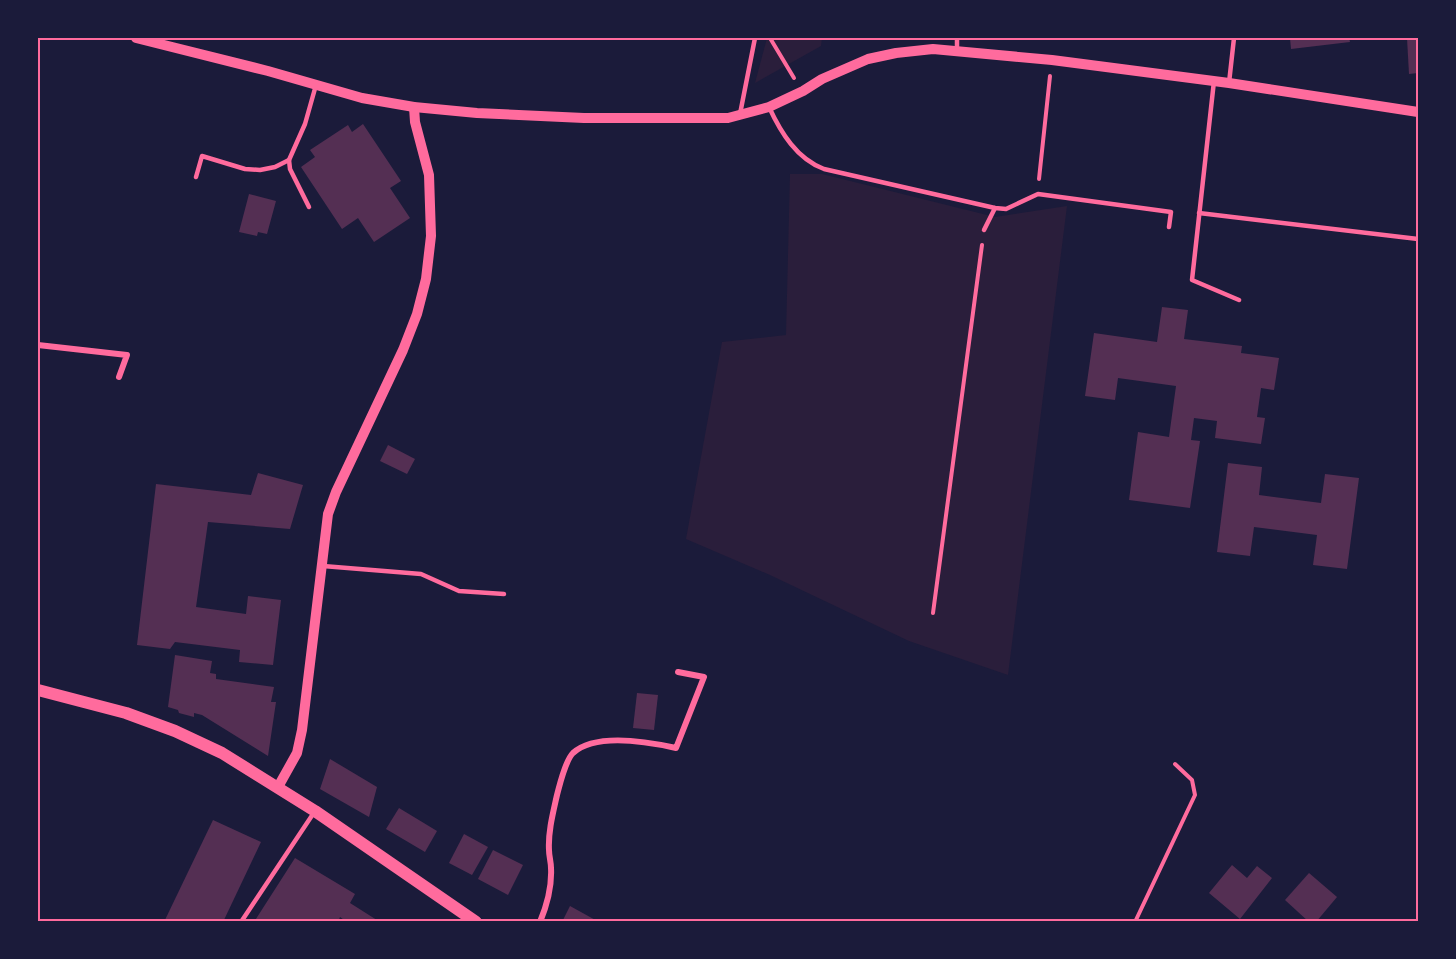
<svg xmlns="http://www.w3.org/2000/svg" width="1456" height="959" font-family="Manrope,sans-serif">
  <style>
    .green { fill: #2a1e3b }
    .building { fill: #542f53 }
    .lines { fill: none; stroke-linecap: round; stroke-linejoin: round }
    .path { stroke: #ff6b9d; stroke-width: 4 }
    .service { stroke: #ff6b9d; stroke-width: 4.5 }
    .minor { stroke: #ff6b9d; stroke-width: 6 }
    .tertiary { stroke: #ff6b9d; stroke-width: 10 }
    .secondary { stroke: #ff6b9d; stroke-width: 12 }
    .neatline { fill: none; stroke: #ff6b9d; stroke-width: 2 }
  </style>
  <rect width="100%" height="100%" fill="#1b1b3a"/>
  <g class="green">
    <path d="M767,38H822L821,46L755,83Z"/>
    <path d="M790,174H822L995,217L1067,206L1008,675L909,641L770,575L686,539L722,342L786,335Z"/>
  </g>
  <g class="building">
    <path d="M1290,38H1349L1350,42L1291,49Z"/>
    <path d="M1407,38H1418V73L1409,74Z"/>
    <path d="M363,124L401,181L390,188L410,218L374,242L358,218L342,229L301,167L315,157L310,150L348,125L352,132Z"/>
    <path d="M249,194L276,201L267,234L258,232L257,236L239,232Z"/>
    <path d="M1162,307L1188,310L1184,339L1242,346L1241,353L1279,358L1274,390L1261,388L1257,417L1265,418L1261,444L1215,438L1217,421L1194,418L1191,440L1200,441L1190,508L1129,500L1138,432L1169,437L1176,386L1118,378L1115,400L1085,396L1094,333L1157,342Z"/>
    <path d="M388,445L415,459L407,474L380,461Z"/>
    <path d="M1228,463L1262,467L1259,495L1321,503L1325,474L1359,478L1347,569L1313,565L1317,535L1254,527L1250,556L1217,552Z"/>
    <path d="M258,473L303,485L290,529L208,522L196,607L246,614L248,596L281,600L273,665L239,662L240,650L175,642L170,649L137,645L156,484L251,495Z"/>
    <path d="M175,655L212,661L210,673L216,674V679L274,687L271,702H276L268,756L202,715L194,713V717L179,713L178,710L168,707Z"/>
    <path d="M637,693L658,695L654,730L633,728Z"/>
    <path d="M330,759L377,787L369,817L320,789Z"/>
    <path d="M399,808L437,831L425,852L386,829Z"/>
    <path d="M213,820L261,842L223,922H164Z"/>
    <path d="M464,834L488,847L472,875L449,863Z"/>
    <path d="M493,850L523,865L508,895L478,879Z"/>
    <path d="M295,858L355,894L350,903L380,922H347L340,917L338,922H254Z"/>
    <path d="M1232,865L1247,878L1257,866L1272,878L1240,919L1209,893Z"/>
    <path d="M1309,873L1337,897L1316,922H1309L1285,900Z"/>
    <path d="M570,906L599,922H562Z"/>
  </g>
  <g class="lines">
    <g class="path">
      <path d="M770,38L794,78"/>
      <path d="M1039,179L1050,76"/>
      <path d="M933,613L982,245"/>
      <path d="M1135,922L1195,795L1192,780L1175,764"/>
    </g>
    <g class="service">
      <path d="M957,38V50"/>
      <path d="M1214,81L1192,280L1239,300"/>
      <path d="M1229,83L1234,38"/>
      <path d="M769,107C781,133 797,159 824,169L995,208L1006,209L1038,194L1171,212L1169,227"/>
      <path d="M740,114L755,38"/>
      <path d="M289,160L290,169L309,207"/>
      <path d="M196,177L202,156L245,169L260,170L275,167L289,160L305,124L316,85"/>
      <path d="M1199,213L1418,239"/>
      <path d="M984,230L995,208"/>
      <path d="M323,566L421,574L459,591L504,594"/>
      <path d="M241,922L315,811"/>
    </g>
    <g class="minor">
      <path d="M38,345L127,355L119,377"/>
      <path d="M540,922C547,905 552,886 551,868C551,862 549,856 549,850C548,832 553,813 557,795C560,784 565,761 573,753C596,732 649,742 676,748L704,677L678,672"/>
    </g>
    <g class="tertiary">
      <path d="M136,38L268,71L362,98L414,107L477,113L584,118H728L769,107L803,91L822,79L868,59L896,53L933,49L1052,60L1229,83L1418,112"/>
      <path d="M278,787L297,753L302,730L328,514L336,492L403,350L417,314L426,279L431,236L429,175L415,122L414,107"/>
    </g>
    <path class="secondary" d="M38,690L126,713L175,731L222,753L315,811L476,922"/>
  </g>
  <rect width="1456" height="959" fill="none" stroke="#1b1b3a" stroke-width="78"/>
  <rect x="39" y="39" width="1378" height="881" class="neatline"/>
</svg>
